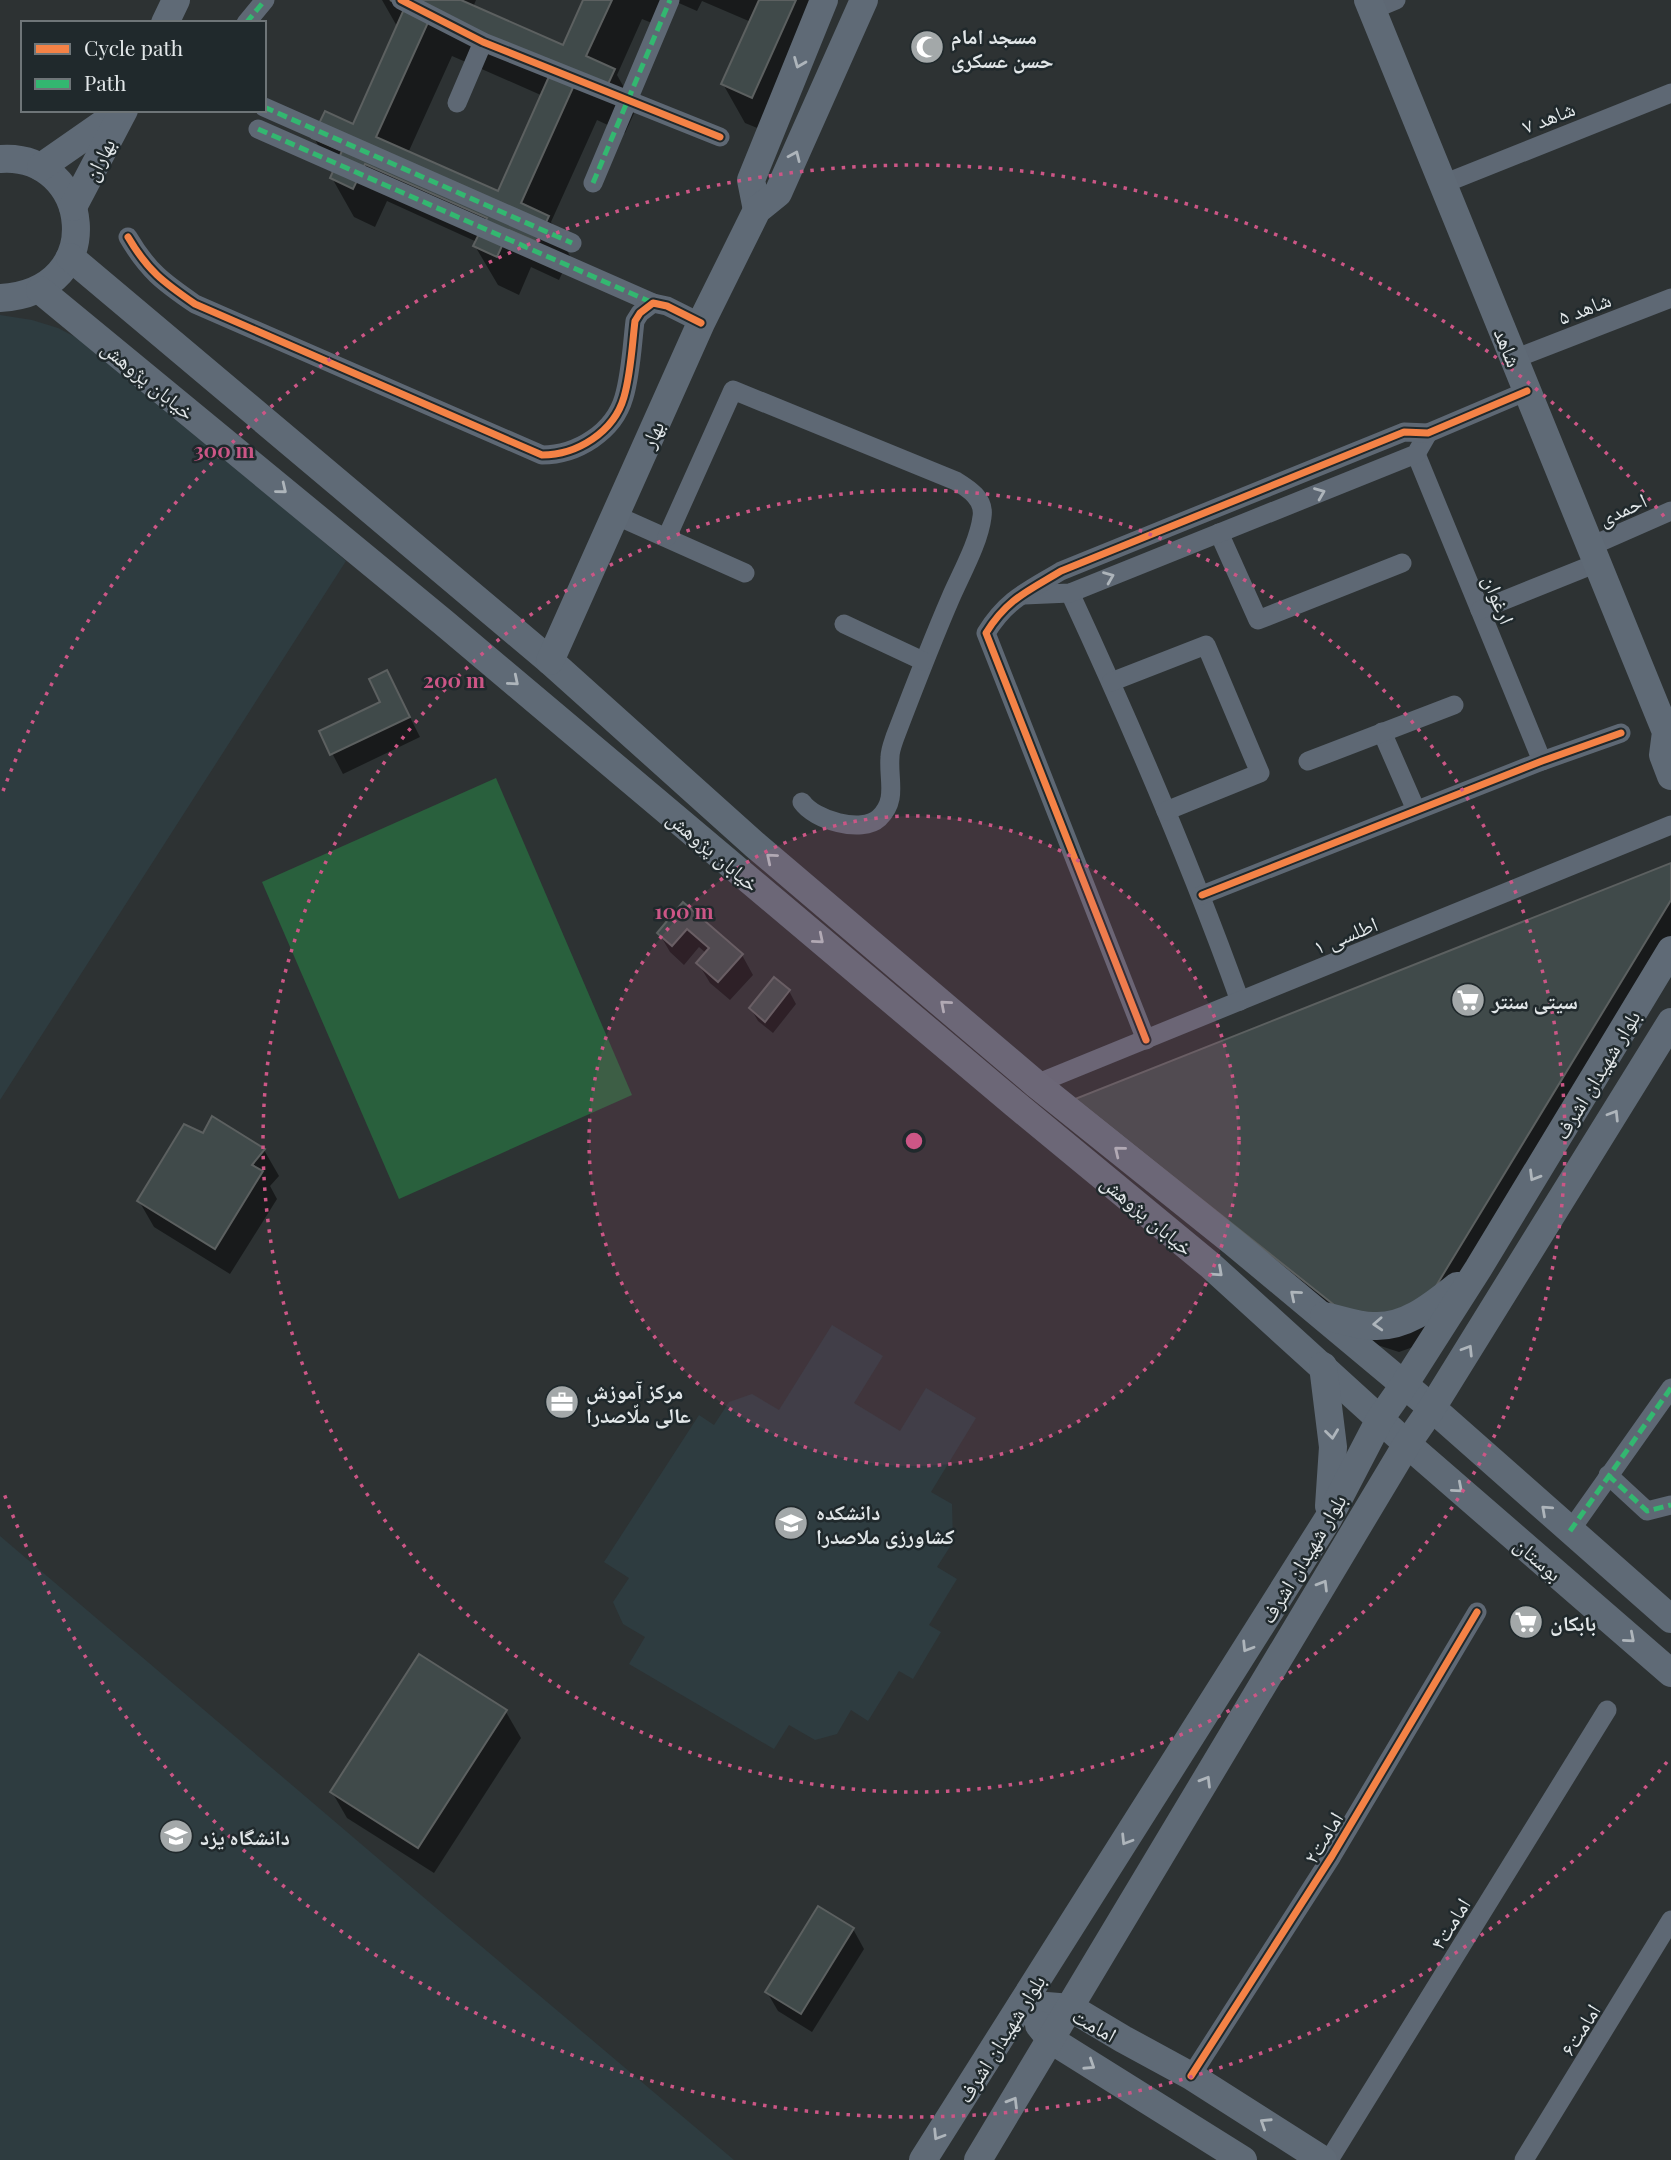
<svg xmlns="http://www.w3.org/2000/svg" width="1671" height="2160" font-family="'Playfair Display','Noto Naskh Arabic',serif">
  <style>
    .built { fill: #2e3c40 }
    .green { fill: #29603d }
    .shadow { fill: #0007; fill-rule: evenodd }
    .building { fill: #404a4a; stroke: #5c6060; stroke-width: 2; fill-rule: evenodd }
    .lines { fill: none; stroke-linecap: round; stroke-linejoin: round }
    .street { stroke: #5e6874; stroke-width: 19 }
    .secondary { stroke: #5f6a76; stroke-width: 28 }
    .quiet { stroke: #33b770; stroke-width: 5; stroke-dasharray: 10 5; stroke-linecap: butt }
    .cycleway-casing { stroke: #20292c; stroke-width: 11 }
    .cycleway { stroke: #f48246; stroke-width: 7 }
    .oneway { stroke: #aeb5bb }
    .oneway2 { stroke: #adb4ba }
    .ring { fill: none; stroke: #cc5686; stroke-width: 3.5; stroke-dasharray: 3.5 7 }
    .labels { text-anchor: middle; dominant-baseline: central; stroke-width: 5; stroke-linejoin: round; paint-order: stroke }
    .poi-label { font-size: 21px; font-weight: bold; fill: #e2e7e9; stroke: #20292c; text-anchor: start }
    .street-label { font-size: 21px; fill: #e2e7e9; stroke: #20292c }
    .centre { fill: #cc5686; stroke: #20292c; stroke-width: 3.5 }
    .ring-label { font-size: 21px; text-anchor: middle; font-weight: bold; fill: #cc5686; stroke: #20292c; stroke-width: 5; stroke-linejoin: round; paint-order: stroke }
  </style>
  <rect width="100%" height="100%" fill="#2d3233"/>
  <g class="built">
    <path d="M0,315L32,320L58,328L83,341L205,440L346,561L0,1100Z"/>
    <path d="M832,1325L883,1356L854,1403L900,1431L926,1388L976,1418L931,1492L952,1504L953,1542L937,1567L957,1579L929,1625L941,1632L913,1679L899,1671L868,1721L851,1710L837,1734L815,1740L789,1725L774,1749L629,1664L645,1637L623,1624L613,1602L629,1578L604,1562L699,1415L714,1425L729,1402L752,1394L779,1410Z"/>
    <path d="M0,1536L449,1919L734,2160H0Z"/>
  </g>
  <path class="green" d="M496,778L632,1095L399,1199L262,882Z"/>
  <g class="shadow">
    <path d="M382,0H476L473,7L564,48L585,0H668L657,25L642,19L617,75L636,109L625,133L597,120L551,222L570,256L559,280L531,267L519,295L498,285L475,246L477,242L387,201L375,227L354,217L332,178L334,173L314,138L354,126L398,28ZM452,56L543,96L499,193L408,153Z"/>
    <path d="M672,0H809L824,26L774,135L745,123L723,84L751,22L702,1L697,11Z"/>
    <path d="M387,672L420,737L343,774L321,732L382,702Z"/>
    <path d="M1671,865V951L1433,1340L1399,1352L1365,1341L1092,1125Z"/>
    <path d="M684,905L742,955L753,975L730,1000L710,983L698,963L707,954L699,947L684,965L670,952L659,933Z"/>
    <path d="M789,991L796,1004L773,1033L758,1021L751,1009Z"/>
    <path d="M264,1150L279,1176L270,1186L277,1199L230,1274L154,1227L139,1201Z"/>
    <path d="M506,1712L521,1738L434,1873L347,1818L332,1792Z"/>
    <path d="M853,1929L864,1949L812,2032L778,2011L767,1992Z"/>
  </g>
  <g class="building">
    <path d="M390,0H461L563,45L583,0H612L586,56L615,69L603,95L575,83L521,203L549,216L537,242L509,230L497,257L473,246L487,218L365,164L353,189L330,178L342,151L312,138L325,111L353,124L405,7ZM430,18L551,72L498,191L376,137Z"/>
    <path d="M759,0H796L752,98L721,84Z"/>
    <path d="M387,670L410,717L330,755L319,731L380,702L369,679Z"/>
    <path d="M1671,863V900L1419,1314L1348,1316L1075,1099Z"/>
    <path d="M683,902L743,954L718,982L696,963L709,948L687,929L672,946L657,933Z"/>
    <path d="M774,977L790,990L765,1022L749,1008Z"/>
    <path d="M212,1116L265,1149L252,1165L263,1171L215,1249L137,1201L184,1124L203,1133Z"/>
    <path d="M419,1654L507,1710L418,1848L330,1792Z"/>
    <path d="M818,1906L854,1928L801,2014L765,1992Z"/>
  </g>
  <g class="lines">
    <g class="street">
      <path d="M401,0L483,42L720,137"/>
      <path d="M1372,10L1396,0"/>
      <path d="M246,23L265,0"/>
      <path d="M457,103L483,42"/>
      <path d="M264,107L572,243"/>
      <path d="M258,129L653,303"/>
      <path d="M593,183L670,0"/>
      <path d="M1443,184L1671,93"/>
      <path d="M128,237C148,271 163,282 195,304L542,455C577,455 614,432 624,397C631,373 632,346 635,321L640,313L653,303L667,306L701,323"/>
      <path d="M1514,359L1671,298"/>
      <path d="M1416,454L1542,761"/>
      <path d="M615,515L745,573"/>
      <path d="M1219,533L1258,620L1402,563"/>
      <path d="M667,537L733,390L956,481C969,489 985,499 982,517C979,542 961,574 951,597C931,643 913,690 895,737C893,743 890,750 890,757C888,780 898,800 879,818C862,834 814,820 802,802"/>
      <path d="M1591,546L1671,511"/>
      <path d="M1070,593C1132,727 1190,862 1240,1001"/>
      <path d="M1024,595L1070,593L1416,454L1428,433"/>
      <path d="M1480,610L1597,563"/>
      <path d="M844,624L923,661"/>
      <path d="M1111,682L1206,645L1260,773L1166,811"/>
      <path d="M1382,732L1416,810"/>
      <path d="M1308,761L1454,705"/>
      <path d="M1202,895L1542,761L1621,733"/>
      <path d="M1146,1040L986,633C1007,599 1028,591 1061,571L1404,432L1428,433L1527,391"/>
      <path d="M1036,1084L1671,825"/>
      <path d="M1608,1475L1647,1511L1671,1505"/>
      <path d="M1570,1531L1671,1388"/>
      <path d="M1191,2076L1332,1856L1477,1612"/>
      <path d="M1329,2160L1607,1710"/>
      <path d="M1524,2160L1671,1920"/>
    </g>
    <g class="secondary">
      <path d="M1368,0L1666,732L1663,755L1671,776"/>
      <path d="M165,23L176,0"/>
      <path d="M0,159C91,152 111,292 0,298"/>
      <path d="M41,167L120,112"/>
      <path d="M73,207L124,110"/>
      <path d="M757,210L751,180L824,0"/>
      <path d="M70,257L550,661L755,845L1036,1084L1233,1242L1432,1408L1671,1619"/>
      <path d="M40,290L443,622L1015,1104L1210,1265L1407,1444L1671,1673"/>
      <path d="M550,661L701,323L757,210L778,193L864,0"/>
      <path d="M1324,1316C1340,1319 1357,1326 1373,1326C1406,1328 1433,1305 1457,1286"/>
      <path d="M1323,1366L1333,1447L1329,1506"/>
      <path d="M1022,2004L1071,2008L1123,2039L1191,2076L1323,2160"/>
      <path d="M1039,2025L1051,2040L1243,2160"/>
      <path d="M923,2160L1328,1519L1380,1419L1404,1385L1478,1269L1671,950"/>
      <path d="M978,2160L1407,1444L1432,1408L1671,1022"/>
    </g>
    <g class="quiet">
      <path d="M246,23L265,0"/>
      <path d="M264,107L572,243"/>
      <path d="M258,129L653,303"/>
      <path d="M593,183L670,0"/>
      <path d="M1608,1475L1647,1511L1671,1505"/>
      <path d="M1570,1531L1671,1388"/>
    </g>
    <g class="cycleway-casing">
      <g id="cycleway">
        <path d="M401,0L483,42L720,137"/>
        <path d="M128,237C148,271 163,282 195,304L542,455C577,455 614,432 624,397C631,373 632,346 635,321L640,313L653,303L667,306L701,323"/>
        <path d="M1202,895L1542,761L1621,733"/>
        <path d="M1146,1040L986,633C1007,599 1028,591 1061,571L1404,432L1428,433L1527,391"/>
        <path d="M1191,2076L1332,1856L1477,1612"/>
      </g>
    </g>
    <use href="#cycleway" class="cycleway"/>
  </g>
  <defs><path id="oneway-chevron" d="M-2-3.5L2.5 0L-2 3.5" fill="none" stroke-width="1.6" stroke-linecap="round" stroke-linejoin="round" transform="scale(1.75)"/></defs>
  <g class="oneway">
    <use href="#oneway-chevron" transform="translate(799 63) rotate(112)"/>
    <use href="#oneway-chevron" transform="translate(795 156) rotate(-66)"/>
    <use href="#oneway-chevron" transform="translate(282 489) rotate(39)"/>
    <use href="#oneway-chevron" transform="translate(514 681) rotate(40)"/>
    <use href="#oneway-chevron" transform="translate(771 858) rotate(-140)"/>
    <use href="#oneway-chevron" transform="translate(819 939) rotate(40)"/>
    <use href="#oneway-chevron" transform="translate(945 1005) rotate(-139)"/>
    <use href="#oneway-chevron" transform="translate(1614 1115) rotate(-58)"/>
    <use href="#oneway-chevron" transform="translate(1119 1151) rotate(-141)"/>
    <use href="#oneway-chevron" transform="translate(1534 1176) rotate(121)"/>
    <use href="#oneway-chevron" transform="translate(1218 1272) rotate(42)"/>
    <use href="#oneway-chevron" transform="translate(1295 1295) rotate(-140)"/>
    <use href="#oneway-chevron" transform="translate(1378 1324) rotate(177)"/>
    <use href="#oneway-chevron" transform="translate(1468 1350) rotate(-58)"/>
    <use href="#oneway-chevron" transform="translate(1332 1434) rotate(83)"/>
    <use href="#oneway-chevron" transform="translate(1458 1488) rotate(41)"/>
    <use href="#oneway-chevron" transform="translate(1546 1510) rotate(-138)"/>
    <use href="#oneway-chevron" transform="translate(1323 1585) rotate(-59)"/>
    <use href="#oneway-chevron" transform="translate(1630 1638) rotate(41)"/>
    <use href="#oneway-chevron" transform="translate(1247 1647) rotate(122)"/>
    <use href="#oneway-chevron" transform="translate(1206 1781) rotate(-59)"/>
    <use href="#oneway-chevron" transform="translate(1126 1840) rotate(122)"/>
    <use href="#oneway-chevron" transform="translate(1090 2065) rotate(33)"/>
    <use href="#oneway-chevron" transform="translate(1013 2102) rotate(-59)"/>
    <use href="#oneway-chevron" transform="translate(1265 2123) rotate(-147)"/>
    <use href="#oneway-chevron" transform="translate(938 2135) rotate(122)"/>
  </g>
  <g class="oneway2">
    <use href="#oneway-chevron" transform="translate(1320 493) rotate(-22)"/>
    <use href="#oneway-chevron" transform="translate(1109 577) rotate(-22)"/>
  </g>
  <circle cx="914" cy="1141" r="325" fill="#cc5686" fill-opacity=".12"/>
  <g class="ring">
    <circle cx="914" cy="1141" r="325"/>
    <circle cx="914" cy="1141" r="651"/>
    <path d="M1667 1762A976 976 0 0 1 3 1491M3 791A976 976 0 0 1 1667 520"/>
  </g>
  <defs>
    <g id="mosque-disc" transform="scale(1.75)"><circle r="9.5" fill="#a3a8a9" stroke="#20292c"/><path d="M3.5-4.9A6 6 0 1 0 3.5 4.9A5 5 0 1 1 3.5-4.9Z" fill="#fff"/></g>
    <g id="supermarket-disc" transform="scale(1.75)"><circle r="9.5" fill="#a3a8a9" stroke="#20292c"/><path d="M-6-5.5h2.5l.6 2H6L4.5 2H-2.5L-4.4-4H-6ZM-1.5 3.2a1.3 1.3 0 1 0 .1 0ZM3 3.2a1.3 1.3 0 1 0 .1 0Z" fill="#fff"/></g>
    <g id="office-disc" transform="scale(1.75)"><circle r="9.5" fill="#a3a8a9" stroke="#20292c"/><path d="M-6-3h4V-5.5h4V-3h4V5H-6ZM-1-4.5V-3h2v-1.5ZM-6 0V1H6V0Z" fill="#fff"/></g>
    <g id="university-disc" transform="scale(1.75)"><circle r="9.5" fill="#a3a8a9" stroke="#20292c"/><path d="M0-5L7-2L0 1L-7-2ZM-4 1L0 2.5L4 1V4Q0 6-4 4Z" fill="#fff"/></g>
  </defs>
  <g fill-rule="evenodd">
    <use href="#mosque-disc" x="927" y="47"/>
    <use href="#supermarket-disc" x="1468" y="1000"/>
    <use href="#office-disc" x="562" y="1402"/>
    <use href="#university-disc" x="791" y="1523"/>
    <use href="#supermarket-disc" x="1526" y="1622"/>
    <use href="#university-disc" x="176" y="1836"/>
  </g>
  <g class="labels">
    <g class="poi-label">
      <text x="951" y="35">مسجد امام<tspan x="951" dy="24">حسن عسکری</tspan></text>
      <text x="1492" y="1000">سیتی سنتر</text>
      <text x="586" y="1390">مرکز آموزش<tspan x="586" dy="24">عالی ملّاصدرا</tspan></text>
      <text x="816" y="1511">دانشکده<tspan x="816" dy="24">کشاورزی ملاصدرا</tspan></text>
      <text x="1550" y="1622">بابکان</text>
      <text x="200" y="1836">دانشگاه یزد</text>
    </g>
    <g class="street-label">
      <text transform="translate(1548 116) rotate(-21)">شاهد ۷</text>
      <text transform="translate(98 159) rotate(-63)">بهاران</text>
      <text transform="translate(1584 307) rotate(-21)">شاهد ۵</text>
      <text transform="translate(1509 347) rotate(68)">شاهد</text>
      <text transform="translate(149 379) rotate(39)">خیابان پژوهش</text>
      <text transform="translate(651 434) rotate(-66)">بهار</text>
      <text transform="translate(1622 508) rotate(-24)">احمدی</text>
      <text transform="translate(1500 599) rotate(68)">ارغوان</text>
      <text transform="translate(714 850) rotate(40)">خیابان پژوهش</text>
      <text transform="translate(1345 934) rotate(-22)">اطلسی ۱</text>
      <text transform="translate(1596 1074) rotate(-59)">بلوار شهیدان اشرف</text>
      <text transform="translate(1148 1214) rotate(40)">خیابان پژوهش</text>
      <text transform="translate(1302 1558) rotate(-59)">بلوار شهیدان اشرف</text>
      <text transform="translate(1539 1558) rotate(41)">بوستان</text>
      <text transform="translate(1322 1837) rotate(-59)">امامت۲</text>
      <text transform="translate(1449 1923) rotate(-58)">امامت۴</text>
      <text transform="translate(1095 2024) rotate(29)">امامت</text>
      <text transform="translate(1579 2029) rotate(-58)">امامت۶</text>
      <text transform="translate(1000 2038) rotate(-58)">بلوار شهیدان اشرف</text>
    </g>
  </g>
  <circle cx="914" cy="1141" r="10" class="centre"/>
  <g class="ring-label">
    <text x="224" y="458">300 m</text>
    <text x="454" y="688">200 m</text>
    <text x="684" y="919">100 m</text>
  </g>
  <rect x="21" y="21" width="245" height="91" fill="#20292c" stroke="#6e7578" stroke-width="2"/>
  <rect x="35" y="44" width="35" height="10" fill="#f48246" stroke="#6e7578" stroke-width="2"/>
  <text x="84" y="56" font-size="21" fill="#e2e7e9">Cycle path</text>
  <rect x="35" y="79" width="35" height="10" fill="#33b770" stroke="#6e7578" stroke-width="2"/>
  <text x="84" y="91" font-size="21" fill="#e2e7e9">Path</text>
</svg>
